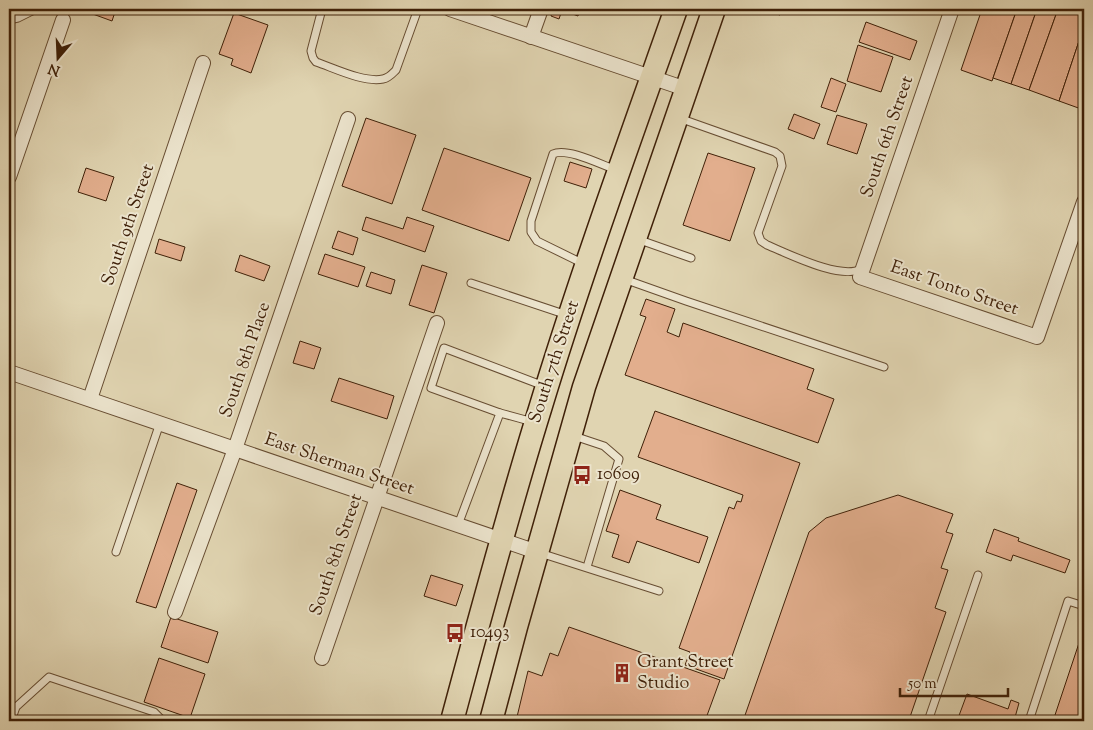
<svg xmlns="http://www.w3.org/2000/svg" width="1093" height="730" font-family="'Sorts Mill Goudy',serif">
  <style>
    .building { fill: #e2ae8d; stroke: #3f2008 }
    .lines { fill: none; stroke-linecap: round; stroke-linejoin: round }
    .lane-casing { stroke: #674d32; stroke-width: 9 }
    .street-casing { stroke: #674d32; stroke-width: 16 }
    .primary-casing { stroke: #3f2008; stroke-width: 25 }
    .lane { stroke: #ebe3cc; stroke-width: 7 }
    .street { stroke: #ebe3cc; stroke-width: 14 }
    .primary { stroke: #e0d4b1; stroke-width: 22 }
    .labels { text-anchor: middle; dominant-baseline: central; stroke-width: 4; stroke-linejoin: round; paint-order: stroke }
    .street-label { font-size: 18px; fill: #3f2008; stroke: #ebe3cc }
    .poi-label { font-size: 18px; fill: #3f2008; stroke: #ebe3cc; text-anchor: start }
  </style>
  <rect width="100%" height="100%" fill="#e0d4b1"/>
  <filter id="stains"><feTurbulence type="fractalNoise" baseFrequency=".004" numOctaves="4"/><feColorMatrix values="0 0 0 0 .2 0 0 0 0 .09 0 0 0 0 .02 0 0 0 .5 -.17"/></filter>
  <radialGradient id="worn" r=".72"><stop offset=".6" stop-color="#630" stop-opacity="0"/><stop offset="1" stop-color="#630" stop-opacity=".3"/></radialGradient>
  <g class="building">
    <path d="M79,9H116L112,21Z"/>
    <path d="M553,9H580L578,16L562,10L559,19L551,16Z"/>
    <path d="M760,9H782L780,15Z"/>
    <path d="M982,9H1017L992,81L961,70Z"/>
    <path d="M1017,9H1037L1011,84L993,78Z"/>
    <path d="M1037,9H1058L1029,90L1011,84Z"/>
    <path d="M1058,9H1084V26L1059,101L1029,90Z"/>
    <path d="M234,13L268,25L251,73L231,65L233,59L219,54Z"/>
    <path d="M866,22L917,41L910,60L859,42Z"/>
    <path d="M1084,26V110L1059,101Z"/>
    <path d="M858,45L893,57L881,92L847,81Z"/>
    <path d="M831,78L846,84L836,112L821,107Z"/>
    <path d="M794,114L820,124L814,139L788,129Z"/>
    <path d="M837,115L867,124L857,154L827,144Z"/>
    <path d="M366,118L416,135L392,204L342,186Z"/>
    <path d="M444,148L531,178L509,241L422,210Z"/>
    <path d="M708,153L755,168L730,241L683,225Z"/>
    <path d="M570,162L592,169L586,188L564,181Z"/>
    <path d="M86,168L114,177L106,201L78,192Z"/>
    <path d="M366,217L403,229L407,217L434,226L425,252L362,230Z"/>
    <path d="M338,231L358,238L353,255L332,248Z"/>
    <path d="M159,239L185,247L181,261L155,253Z"/>
    <path d="M325,254L365,267L358,287L318,274Z"/>
    <path d="M240,255L270,266L264,281L235,271Z"/>
    <path d="M422,265L447,273L434,313L409,305Z"/>
    <path d="M371,272L395,280L391,294L366,286Z"/>
    <path d="M646,299L675,309L667,332L679,337L683,323L814,369L807,389L834,399L818,443L625,375L646,317L640,315Z"/>
    <path d="M300,341L321,348L314,369L293,363Z"/>
    <path d="M339,378L394,396L387,419L331,401Z"/>
    <path d="M655,411L800,463L724,679L685,665L690,652L679,648L729,507L734,509L737,501L741,502L743,495L638,457Z"/>
    <path d="M177,483L197,490L156,608L136,602Z"/>
    <path d="M620,490L661,505L656,519L708,537L699,563L637,541L629,563L612,557L619,535L606,531Z"/>
    <path d="M898,495L953,514L946,532L953,534L941,568L948,570L935,608L946,612L910,717L921,721H743L809,532L826,518Z"/>
    <path d="M994,529L1019,538L1018,541L1070,560L1065,573L1013,555L1011,561L986,552Z"/>
    <path d="M431,575L463,585L456,606L424,596Z"/>
    <path d="M171,617L218,632L208,663L161,647Z"/>
    <path d="M569,627L720,680L705,721H516L528,671L542,676L550,653L558,656Z"/>
    <path d="M1084,628V721H1053Z"/>
    <path d="M159,658L205,674L190,718L144,702Z"/>
    <path d="M967,694L1008,709L1011,700L1019,703L1014,721H957Z"/>
  </g>
  <g class="lines">
    <g class="lane-casing">
      <g id="lane">
        <path d="M322,9L311,51L313,58L316,62C334,68 364,83 383,79C389,78 392,74 396,70L418,9"/>
        <path d="M9,20L18,18L36,9"/>
        <path d="M679,118L775,152L780,156L782,166L758,233L761,241L767,245C789,254 840,280 861,269"/>
        <path d="M637,239L691,258"/>
        <path d="M584,264L537,241L531,232V221L553,154C567,147 602,165 616,170"/>
        <path d="M624,279L686,301L884,367"/>
        <path d="M471,283L567,315"/>
        <path d="M500,413L533,422"/>
        <path d="M574,436L604,446L619,459L587,567"/>
        <path d="M458,525L500,413L431,388L444,348L544,386"/>
        <path d="M116,552L160,423"/>
        <path d="M540,553L659,591"/>
        <path d="M11,721L16,707L49,677L154,712L162,720"/>
        <path d="M928,721L978,575"/>
        <path d="M1029,721L1068,601L1084,606"/>
      </g>
    </g>
    <g class="street-casing">
      <g id="street">
        <path d="M450,9L686,89"/>
        <path d="M952,9L860,277L1037,337L1084,202"/>
        <path d="M531,37L541,9"/>
        <path d="M9,177L63,20"/>
        <path d="M9,372L537,552"/>
        <path d="M90,399L203,63"/>
        <path d="M175,612L235,449L348,119"/>
        <path d="M322,658L437,323"/>
      </g>
    </g>
    <g class="primary-casing">
      <g id="primary">
        <path d="M452,721C480,617 508,512 540,409C581,274 629,142 676,9"/>
        <path d="M491,721L516,627L584,387L714,9"/>
      </g>
    </g>
    <use href="#lane" class="lane"/>
    <use href="#street" class="street"/>
    <use href="#primary" class="primary"/>
  </g>
  <defs>
    <g id="bus-bare" transform="scale(1.5)"><path d="M-5-6H5V4H4V6H2V4H-2V6H-4V4H-5ZM-3.5-4V0h7V-4ZM-3.5 1.2v1.5H-2V1.2ZM2 1.2v1.5H3.5V1.2Z" fill="#8f2418" stroke="#ebe3cc" stroke-width="2.5" paint-order="stroke"/></g>
    <g id="building-bare" transform="scale(1.5)"><path d="M-4-6H4V6H1V3H-1V6H-4ZM-2.5-4.3h1.7v1.8h-1.7ZM.8-4.3h1.7v1.8H.8ZM-2.5-1h1.7V.8h-1.7ZM.8-1h1.7V.8H.8Z" fill="#8f2418" stroke="#ebe3cc" stroke-width="2.5" paint-order="stroke"/></g>
  </defs>
  <g fill-rule="evenodd">
    <use href="#bus-bare" x="582" y="475"/>
    <use href="#bus-bare" x="455" y="633"/>
    <use href="#building-bare" x="622" y="673"/>
  </g>
  <g class="labels">
    <g class="street-label">
      <text transform="translate(888 137) rotate(-71)">South 6th Street</text>
      <text transform="translate(129 225) rotate(-71)">South 9th Street</text>
      <text transform="translate(954 289) rotate(19)">East Tonto Street</text>
      <text transform="translate(246 360) rotate(-71)">South 8th Place</text>
      <text transform="translate(555 362) rotate(-72)">South 7th Street</text>
      <text transform="translate(339 465) rotate(19)">East Sherman Street</text>
      <text transform="translate(337 555) rotate(-71)">South 8th Street</text>
    </g>
    <g class="poi-label">
      <text x="597" y="475">10609</text>
      <text x="470" y="633">10493</text>
      <text x="637" y="663">Grant Street<tspan x="637" dy="21">Studio</tspan></text>
    </g>
  </g>
  <rect width="1093" height="730" fill="none" stroke="#e0d4b1" stroke-width="30"/>
  <rect x="10" y="10" width="1073" height="710" fill="none" stroke="#3f2008" stroke-width="2.5"/>
  <rect x="15" y="15" width="1063" height="700" fill="none" stroke="#3f2008"/>
  <g transform="translate(58 58) rotate(199)" stroke="#ebe3cc" stroke-width="4" paint-order="stroke">
  <path d="M0-4L9 19L0 12L-9 19Z" fill="#3f2008"/>
  <text y="-8" font-size="14" font-weight="bold" text-anchor="middle" fill="#3f2008">N</text>
  </g>
  <path d="M900 688v8h108v-8" fill="none" stroke="#3f2008" stroke-width="2.5"/>
  <text x="908" y="688" font-size="15" fill="#3f2008" stroke="#ebe3cc" stroke-width="4" paint-order="stroke">50 m</text>
  <rect width="100%" height="100%" filter="url(#stains)"/>
  <rect width="100%" height="100%" fill="url(#worn)"/>
</svg>
